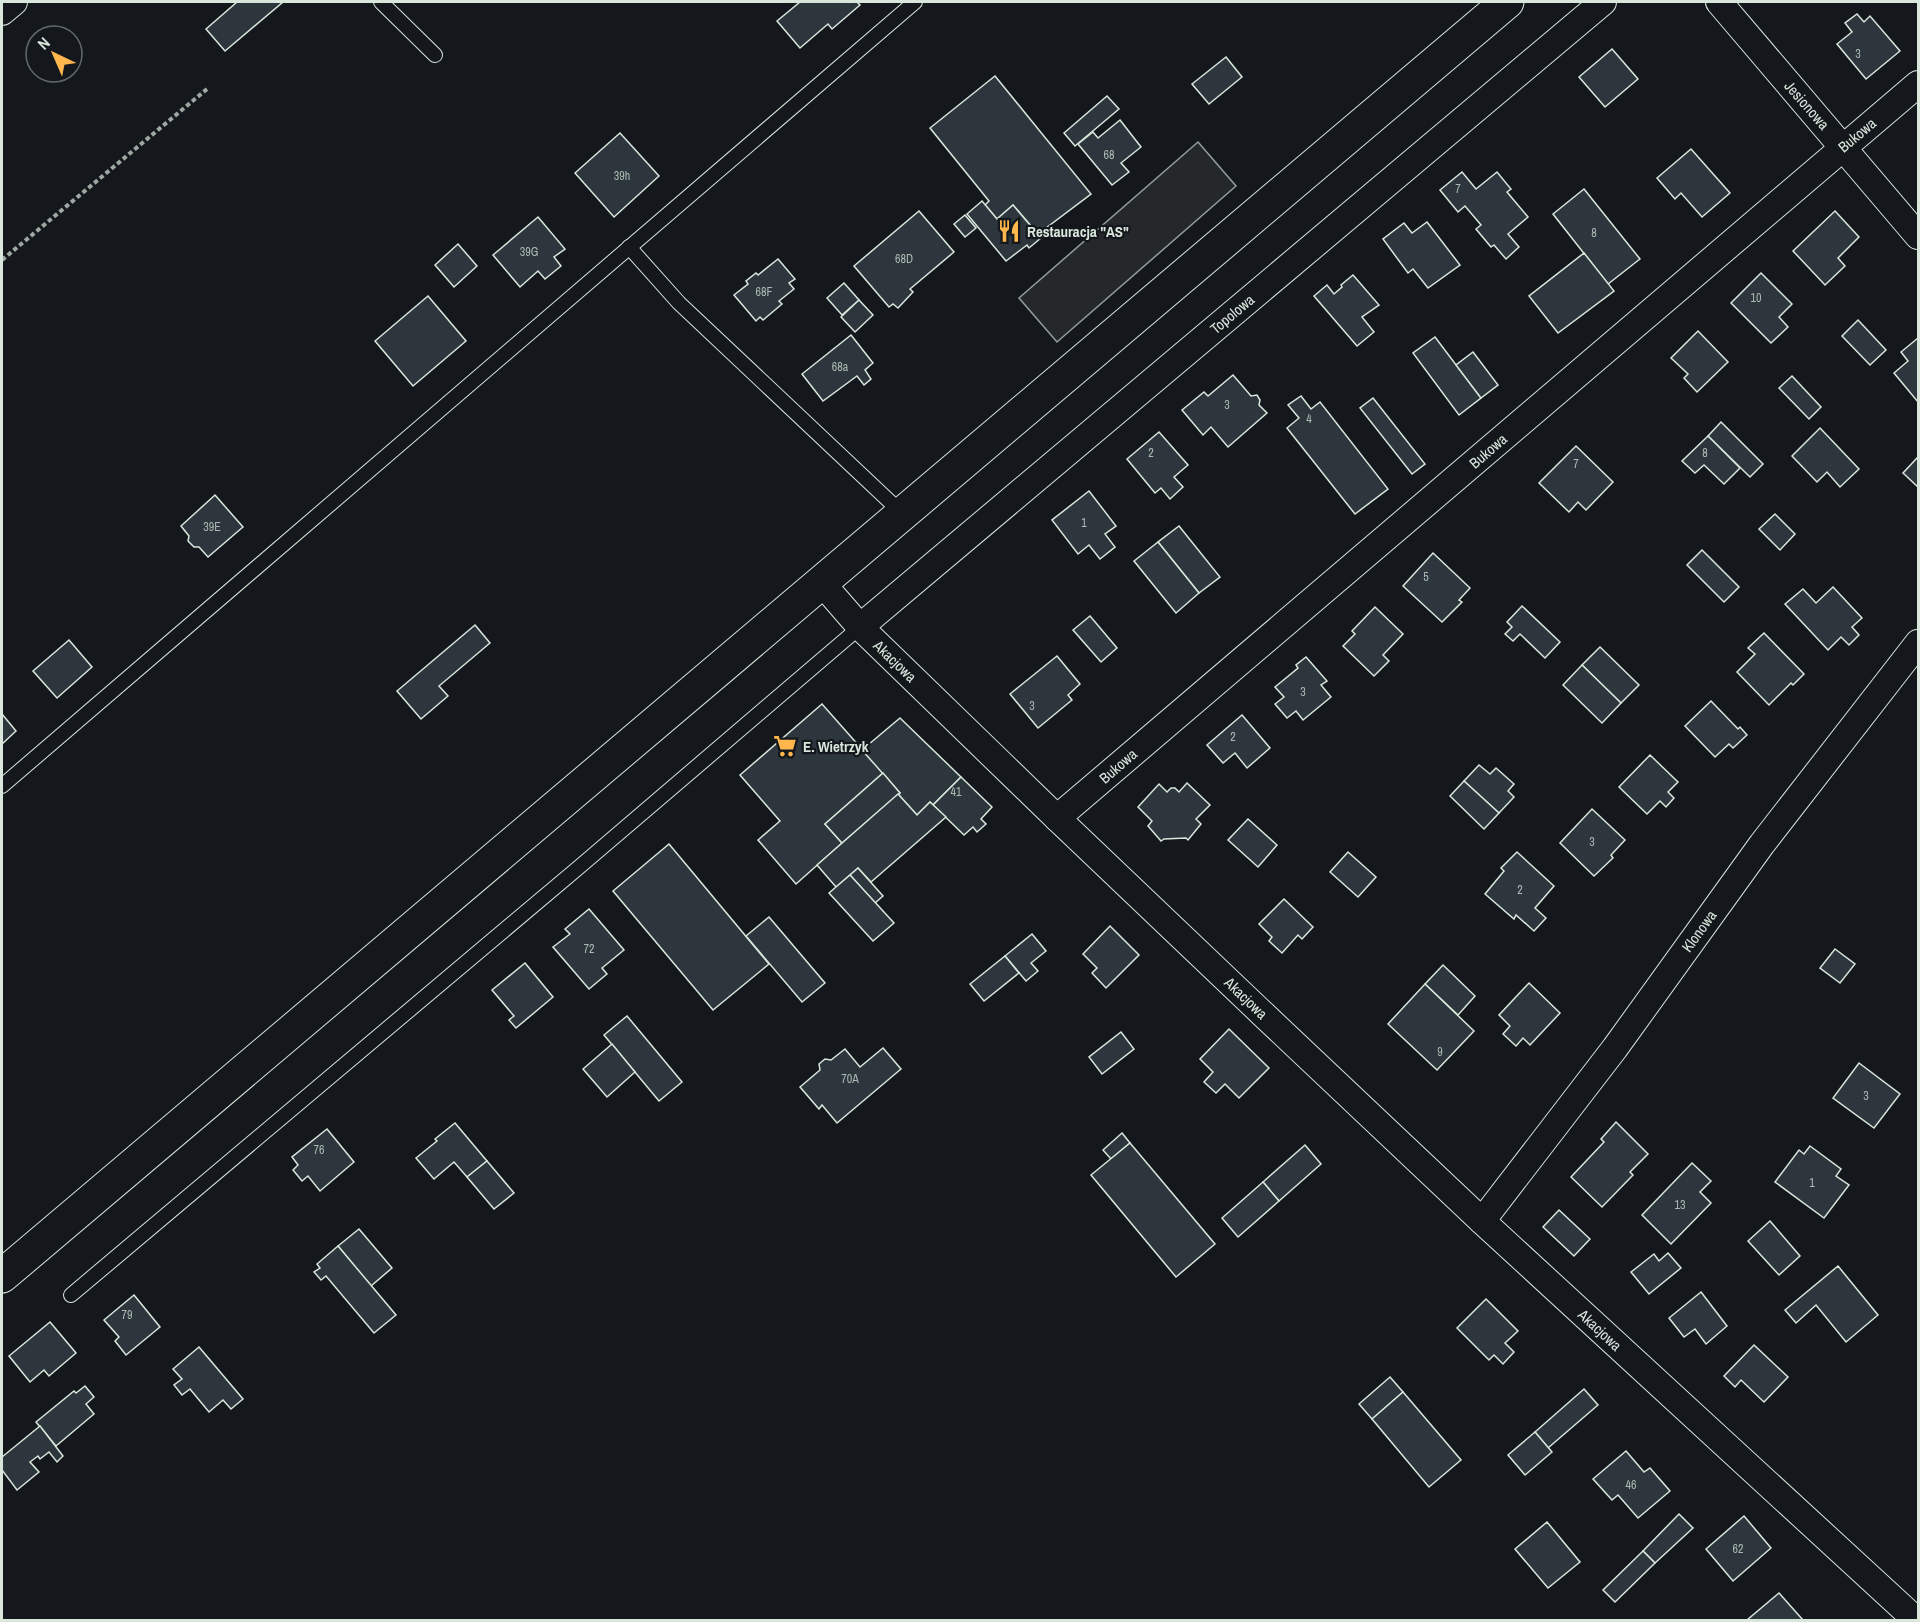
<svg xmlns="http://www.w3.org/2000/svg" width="1920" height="1622" font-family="'Archivo Narrow',sans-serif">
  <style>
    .parking { fill: #24282b; stroke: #939e99; stroke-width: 1.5 }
    .building { fill: #2c363c; stroke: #d8e6dc; stroke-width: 1.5 }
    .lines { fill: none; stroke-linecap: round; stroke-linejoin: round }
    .lane-casing { stroke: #d8e6dc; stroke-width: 16 }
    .street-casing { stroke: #d8e6dc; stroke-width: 28 }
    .primary-casing { stroke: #d8e6dc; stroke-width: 35 }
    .path { stroke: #9da8a2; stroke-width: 4; stroke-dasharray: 4.5 3; stroke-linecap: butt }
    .lane { stroke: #14181c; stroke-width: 14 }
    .street { stroke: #14181c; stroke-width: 26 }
    .primary { stroke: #14181c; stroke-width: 33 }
    .labels { text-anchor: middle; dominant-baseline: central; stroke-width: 4.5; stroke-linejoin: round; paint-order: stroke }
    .number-label { font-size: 12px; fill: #adbab4 }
    .street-label { font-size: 15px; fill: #d8e6dc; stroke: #14181c }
    .poi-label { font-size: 15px; font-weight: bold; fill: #d8e6dc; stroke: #14181c; text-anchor: start }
  </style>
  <rect width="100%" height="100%" fill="#14181c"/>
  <path class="parking" d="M1198,142L1236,186L1057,342L1019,298Z"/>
  <g class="building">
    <path d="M237,2H283L225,51L206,29Z"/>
    <path d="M800,2H857L860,5L832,29L828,24L800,48L777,21Z"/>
    <path d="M1857,14L1864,22L1870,16L1900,51L1866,79L1837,44L1852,32L1845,23Z"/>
    <path d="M1612,49L1638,79L1605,107L1579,77Z"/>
    <path d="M1226,57L1242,77L1209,104L1192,84Z"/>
    <path d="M995,76L1091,194L1038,234L1013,205L997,219L985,205L989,201L930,128Z"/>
    <path d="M1107,96L1119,109L1075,146L1064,133Z"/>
    <path d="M1120,120L1141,147L1121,163L1129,172L1112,185L1078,144L1093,132L1098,138Z"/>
    <path d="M620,133L659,176L614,217L575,173Z"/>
    <path d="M1691,149L1730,193L1702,217L1681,193L1675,199L1657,178Z"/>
    <path d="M1462,172L1476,189L1497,172L1511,189L1507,192L1528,217L1508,234L1519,247L1506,259L1494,245L1491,247L1476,229L1481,225L1465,206L1458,212L1440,190Z"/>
    <path d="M1584,189L1640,259L1608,284L1553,214Z"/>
    <path d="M982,201L997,219L1013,205L1041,238L1029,248L1027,245L1006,261L967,214Z"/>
    <path d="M919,211L954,252L910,289L913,292L898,308L893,304L889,307L854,266Z"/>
    <path d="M1835,211L1859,237L1838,258L1845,266L1825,285L1793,251Z"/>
    <path d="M965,215L976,228L965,237L954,224Z"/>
    <path d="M538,217L565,249L554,257L561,266L545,279L538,271L520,287L493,255Z"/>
    <path d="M1427,222L1460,265L1428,288L1413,269L1408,273L1383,239L1404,223L1412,233Z"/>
    <path d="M458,244L477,266L454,287L435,265Z"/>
    <path d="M1584,253L1614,291L1558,333L1529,296Z"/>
    <path d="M778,259L795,279L789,283L794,289L779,301L782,304L763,320L760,317L756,321L734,295L748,284L746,281L756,273L758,275Z"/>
    <path d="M1761,273L1792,304L1779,317L1788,327L1771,343L1731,303Z"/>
    <path d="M1353,275L1379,305L1362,317L1374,332L1357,346L1314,296L1327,285L1334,294L1342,287L1341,285Z"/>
    <path d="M844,283L859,300L842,315L827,298Z"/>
    <path d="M428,296L466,341L413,386L375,341Z"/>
    <path d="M859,300L873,315L855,332L841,317Z"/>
    <path d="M1858,320L1886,350L1870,365L1842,336Z"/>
    <path d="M1698,331L1728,362L1697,392L1684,378L1688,374L1671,358Z"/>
    <path d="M851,335L873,363L865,370L871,379L864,385L857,376L823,401L802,374Z"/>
    <path d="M1435,337L1481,398L1459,415L1413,353Z"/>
    <path d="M1918,338V402L1894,373L1908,361L1901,352Z"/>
    <path d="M1473,352L1498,385L1481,398L1456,365Z"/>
    <path d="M1233,375L1251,396L1257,395L1260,400L1259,405L1267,413L1228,447L1211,427L1203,435L1182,410L1204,392L1208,396Z"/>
    <path d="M1792,376L1821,407L1809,419L1779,388Z"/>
    <path d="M1301,396L1311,409L1320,402L1388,489L1355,514L1287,428L1299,418L1288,405Z"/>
    <path d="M1373,398L1425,464L1412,474L1360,408Z"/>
    <path d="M1721,422L1763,464L1750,477L1708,436Z"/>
    <path d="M1820,428L1859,469L1840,487L1827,472L1817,482L1792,456Z"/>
    <path d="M1159,432L1188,465L1174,477L1183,487L1170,499L1161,488L1155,493L1127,459Z"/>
    <path d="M1708,436L1740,468L1724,484L1704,465L1695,473L1682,461Z"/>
    <path d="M1576,446L1613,482L1586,510L1578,502L1569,512L1539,483Z"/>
    <path d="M1918,457V487L1903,473Z"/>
    <path d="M1089,491L1116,526L1105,534L1115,547L1100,559L1089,545L1078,554L1052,520Z"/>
    <path d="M215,495L243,527L208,557L199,547H194L188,541L189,536L181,526Z"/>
    <path d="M1775,514L1795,534L1780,550L1759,529Z"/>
    <path d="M1179,526L1220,577L1199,593L1158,542Z"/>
    <path d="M1158,542L1199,593L1176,613L1134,561Z"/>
    <path d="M1702,550L1739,587L1724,602L1687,565Z"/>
    <path d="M1433,553L1470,588L1459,600L1462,602L1442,622L1403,586Z"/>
    <path d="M1833,587L1862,618L1852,627L1859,635L1849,645L1841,637L1828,650L1785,604L1803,589L1816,603Z"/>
    <path d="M1522,606L1560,642L1545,658L1520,634L1513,641L1505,634L1512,627L1507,622Z"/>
    <path d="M1375,607L1403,634L1383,655L1389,661L1374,676L1343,646L1355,634L1352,631Z"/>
    <path d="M1090,616L1117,648L1101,662L1073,630Z"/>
    <path d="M475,625L490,643L439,686L448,696L421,719L397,691Z"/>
    <path d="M1764,633L1804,674L1793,685L1791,683L1769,705L1737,672L1755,654L1748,648Z"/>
    <path d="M69,640L92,667L57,698L33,671Z"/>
    <path d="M1600,647L1639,685L1621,703L1582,665Z"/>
    <path d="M1057,656L1080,684L1068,695L1072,700L1038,728L1010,694Z"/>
    <path d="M1306,657L1327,681L1321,685L1331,697L1303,720L1296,711L1287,718L1275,704L1284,697L1275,687L1298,668L1296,665Z"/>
    <path d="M1582,665L1621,703L1602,723L1563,685Z"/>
    <path d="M1711,701L1738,729L1740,727L1747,735L1733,748L1729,744L1715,757L1685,726Z"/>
    <path d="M822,704L883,773L825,824L842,843L796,884L758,840L780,821L740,775Z"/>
    <path d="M2,714L16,731L2,744Z"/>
    <path d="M1242,715L1270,748L1247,768L1235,753L1223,763L1207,745Z"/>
    <path d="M900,718L961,777L933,805L930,802L917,815L898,794L900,793L862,750Z"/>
    <path d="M1650,755L1678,782L1668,792L1674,798L1666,807L1660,801L1647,814L1619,787Z"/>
    <path d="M1479,765L1490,774L1496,768L1514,784L1508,791L1514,797L1499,813L1464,781Z"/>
    <path d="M883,773L900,793L842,843L825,824Z"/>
    <path d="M961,777L992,807L981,819L986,824L977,832L973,827L964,835L933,805Z"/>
    <path d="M1464,781L1499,813L1484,829L1450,796Z"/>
    <path d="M1187,783L1210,805L1196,819L1201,824L1188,840L1186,838L1164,839L1161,841L1148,826L1152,821L1138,807L1159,784L1167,792L1171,788H1175L1179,792Z"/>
    <path d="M898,794L917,815L930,802L946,817L871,882L858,868L836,887L817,865Z"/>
    <path d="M1592,809L1625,840L1611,855L1613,858L1594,876L1560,843Z"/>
    <path d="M1248,819L1277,845L1258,867L1228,840Z"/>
    <path d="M669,844L769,964L713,1010L613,891Z"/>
    <path d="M1348,852L1376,877L1358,897L1330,872Z"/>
    <path d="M1517,852L1554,886L1535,908L1546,918L1534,931L1516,915L1514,919L1485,894L1504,871L1501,868Z"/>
    <path d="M858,868L883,896L875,903L850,875Z"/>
    <path d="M850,875L894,923L873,941L829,893Z"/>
    <path d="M1284,899L1313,927L1302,939L1298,935L1282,953L1269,941L1272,937L1259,924Z"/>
    <path d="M589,909L624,950L602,968L607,974L589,989L553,947L570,934L565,929Z"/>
    <path d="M769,917L825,983L802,1002L746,936Z"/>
    <path d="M1110,926L1139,955L1106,988L1092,973L1097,968L1083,954Z"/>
    <path d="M1032,934L1046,951L1031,963L1038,971L1026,981L1005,956Z"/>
    <path d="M1835,949L1855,964L1840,983L1820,968Z"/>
    <path d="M1005,956L1019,973L984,1001L970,984Z"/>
    <path d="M525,963L553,997L516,1028L509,1020L514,1016L492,990Z"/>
    <path d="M1443,965L1475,996L1458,1015L1425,984Z"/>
    <path d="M1529,983L1560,1013L1530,1045L1523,1038L1516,1046L1503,1034L1510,1026L1499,1015Z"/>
    <path d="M1425,984L1474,1031L1437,1070L1388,1024Z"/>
    <path d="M627,1016L682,1082L659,1101L604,1035Z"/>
    <path d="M1229,1029L1269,1068L1239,1098L1225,1084L1216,1093L1204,1082L1213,1072L1200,1059Z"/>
    <path d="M1121,1032L1134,1049L1102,1074L1089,1057Z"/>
    <path d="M612,1044L635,1072L607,1097L583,1069Z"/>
    <path d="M883,1048L901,1069L837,1123L822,1105L819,1109L800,1087L820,1070L819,1064L825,1059L831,1060L845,1049L860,1067Z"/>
    <path d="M1859,1063L1900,1094L1874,1128L1833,1098Z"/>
    <path d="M1616,1122L1648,1154L1630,1172L1633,1175L1602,1207L1571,1177L1604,1142L1601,1139Z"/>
    <path d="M455,1123L487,1161L467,1177L454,1162L434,1179L416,1158L437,1141L435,1139Z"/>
    <path d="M327,1129L354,1162L320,1191L308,1176L302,1181L293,1170L298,1165L292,1157Z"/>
    <path d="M1122,1133L1130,1143L1111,1159L1103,1150Z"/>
    <path d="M1130,1143L1215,1244L1176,1277L1091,1175Z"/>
    <path d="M1305,1145L1321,1164L1279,1201L1263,1182Z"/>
    <path d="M1810,1146L1841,1169L1836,1176L1849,1185L1824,1218L1775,1182L1799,1150L1804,1154Z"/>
    <path d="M487,1161L514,1193L494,1209L467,1177Z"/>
    <path d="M1692,1163L1711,1181L1700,1192L1711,1203L1671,1244L1642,1215Z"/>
    <path d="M1263,1182L1279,1201L1238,1237L1222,1218Z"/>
    <path d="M1559,1210L1590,1239L1574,1256L1543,1227Z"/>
    <path d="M1770,1221L1800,1256L1779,1275L1748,1241Z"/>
    <path d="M359,1229L392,1268L371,1286L338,1246Z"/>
    <path d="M338,1246L396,1315L374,1333L326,1276L321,1280L314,1272L320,1268L317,1264Z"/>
    <path d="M1668,1253L1681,1268L1649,1294L1631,1272L1654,1254L1659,1261Z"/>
    <path d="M1838,1266L1878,1315L1846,1342L1816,1305L1796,1323L1785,1310Z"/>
    <path d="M1701,1292L1727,1326L1706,1344L1695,1329L1684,1337L1669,1318Z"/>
    <path d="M134,1295L160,1327L126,1355L115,1341L119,1337L104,1320Z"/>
    <path d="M1486,1299L1518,1331L1505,1343L1514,1352L1503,1364L1494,1355L1489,1360L1457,1328Z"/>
    <path d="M50,1322L76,1353L49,1376L44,1370L30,1382L9,1356Z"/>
    <path d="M1754,1345L1788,1377L1764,1402L1741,1380L1735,1387L1724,1376Z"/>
    <path d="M199,1347L243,1399L231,1409L223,1400L209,1412L190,1389L182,1395L174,1385L182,1379L173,1369Z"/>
    <path d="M1390,1377L1403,1392L1372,1419L1359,1404Z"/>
    <path d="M85,1386L94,1397L86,1404L94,1414L56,1446L36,1422L74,1391L76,1393Z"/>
    <path d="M1584,1389L1598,1405L1548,1448L1535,1432Z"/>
    <path d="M1403,1392L1461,1460L1429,1487L1372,1419Z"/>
    <path d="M40,1426L63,1456L57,1462L49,1452L40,1459L38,1456L30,1462L39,1472L17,1490L2,1470V1457Z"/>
    <path d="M1535,1432L1552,1452L1525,1475L1508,1455Z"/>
    <path d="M1626,1451L1644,1472L1650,1468L1670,1491L1638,1518L1618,1495L1612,1500L1593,1479Z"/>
    <path d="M1679,1514L1693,1528L1655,1563L1643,1551Z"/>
    <path d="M1744,1516L1771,1548L1733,1581L1706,1549Z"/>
    <path d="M1547,1522L1580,1562L1548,1588L1515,1549Z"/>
    <path d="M1643,1551L1655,1563L1615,1602L1603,1590Z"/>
    <path d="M1779,1593L1803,1620H1747Z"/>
  </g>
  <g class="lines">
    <g class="lane-casing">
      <g id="lane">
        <path d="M381,2L435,55"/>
        <path d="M629,247L679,303L903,514"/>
        <path d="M2,786L915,2"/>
        <path d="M71,1295L578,868L860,627"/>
      </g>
    </g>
    <g class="street-casing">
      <g id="street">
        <path d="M1719,2L1918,236"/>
        <path d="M2,12L14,2"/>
        <path d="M821,582L860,627L1057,818L1266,1017L1482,1221L1916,1620"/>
        <path d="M860,627L1603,2"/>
        <path d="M1057,818L1918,84"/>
        <path d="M1482,1221L1615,1048L1762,844L1918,643"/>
      </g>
    </g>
    <g class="primary-casing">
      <path id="primary" d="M2,1276L1507,2"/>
    </g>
    <path class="path" d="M2,260L207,89"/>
    <use href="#lane" class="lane"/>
    <use href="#street" class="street"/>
    <use href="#primary" class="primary"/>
  </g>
  <defs>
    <g id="restaurant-bare" transform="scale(1.8)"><path d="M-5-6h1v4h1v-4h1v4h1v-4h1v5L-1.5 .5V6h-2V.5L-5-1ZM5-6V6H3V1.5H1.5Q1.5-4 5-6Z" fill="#ffb74d" stroke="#14181c" stroke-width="2.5" paint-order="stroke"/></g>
    <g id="supermarket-bare" transform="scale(1.8)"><path d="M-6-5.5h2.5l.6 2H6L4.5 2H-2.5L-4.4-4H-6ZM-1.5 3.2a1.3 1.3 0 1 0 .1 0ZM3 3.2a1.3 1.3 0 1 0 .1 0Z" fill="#ffb74d" stroke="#14181c" stroke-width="2.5" paint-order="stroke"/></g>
  </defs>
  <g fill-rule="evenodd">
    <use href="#restaurant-bare" x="1009" y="231"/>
    <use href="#supermarket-bare" x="785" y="746"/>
  </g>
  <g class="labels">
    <g class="number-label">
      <text x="1858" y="54">3</text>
      <text x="1109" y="155">68</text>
      <text x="622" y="176">39h</text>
      <text x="1458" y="189">7</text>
      <text x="1594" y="233">8</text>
      <text x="529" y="252">39G</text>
      <text x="904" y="259">68D</text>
      <text x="764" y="292">68F</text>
      <text x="1756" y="298">10</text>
      <text x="840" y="367">68a</text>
      <text x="1227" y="405">3</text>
      <text x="1309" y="419">4</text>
      <text x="1151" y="453">2</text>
      <text x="1705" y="453">8</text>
      <text x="1576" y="464">7</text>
      <text x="1084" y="523">1</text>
      <text x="212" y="527">39E</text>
      <text x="1426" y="577">5</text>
      <text x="1303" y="692">3</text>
      <text x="1032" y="706">3</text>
      <text x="1233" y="737">2</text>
      <text x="956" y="792">41</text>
      <text x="1592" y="842">3</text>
      <text x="1520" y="890">2</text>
      <text x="589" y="949">72</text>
      <text x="1440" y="1052">9</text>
      <text x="850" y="1079">70A</text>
      <text x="1866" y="1096">3</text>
      <text x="319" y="1150">76</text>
      <text x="1812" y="1183">1</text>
      <text x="1680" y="1205">13</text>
      <text x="127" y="1315">79</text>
      <text x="1631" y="1485">46</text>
      <text x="1738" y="1549">62</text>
    </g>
    <g class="street-label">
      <text transform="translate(1807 105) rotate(49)">Jesionowa</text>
      <text transform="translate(1857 135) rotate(-40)">Bukowa</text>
      <text transform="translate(1232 314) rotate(-40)">Topolowa</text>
      <text transform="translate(1488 451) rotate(-41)">Bukowa</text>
      <text transform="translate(895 661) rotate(44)">Akacjowa</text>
      <text transform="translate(1118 766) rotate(-41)">Bukowa</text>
      <text transform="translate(1699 931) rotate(-54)">Klonowa</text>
      <text transform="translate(1246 998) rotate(44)">Akacjowa</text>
      <text transform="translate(1600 1330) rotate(43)">Akacjowa</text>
    </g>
    <g class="poi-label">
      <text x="1027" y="231">Restauracja "AS"</text>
      <text x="803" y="746">E. Wietrzyk</text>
    </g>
  </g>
  <rect width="1920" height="1622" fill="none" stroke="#d8e6dc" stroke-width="6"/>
  <g transform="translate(54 54) rotate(316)"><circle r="28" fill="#14181c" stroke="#626a69" stroke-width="1.5"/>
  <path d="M0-4.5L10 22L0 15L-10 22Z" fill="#ffb74d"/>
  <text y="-9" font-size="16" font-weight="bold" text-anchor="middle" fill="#d8e6dc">N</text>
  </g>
</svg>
